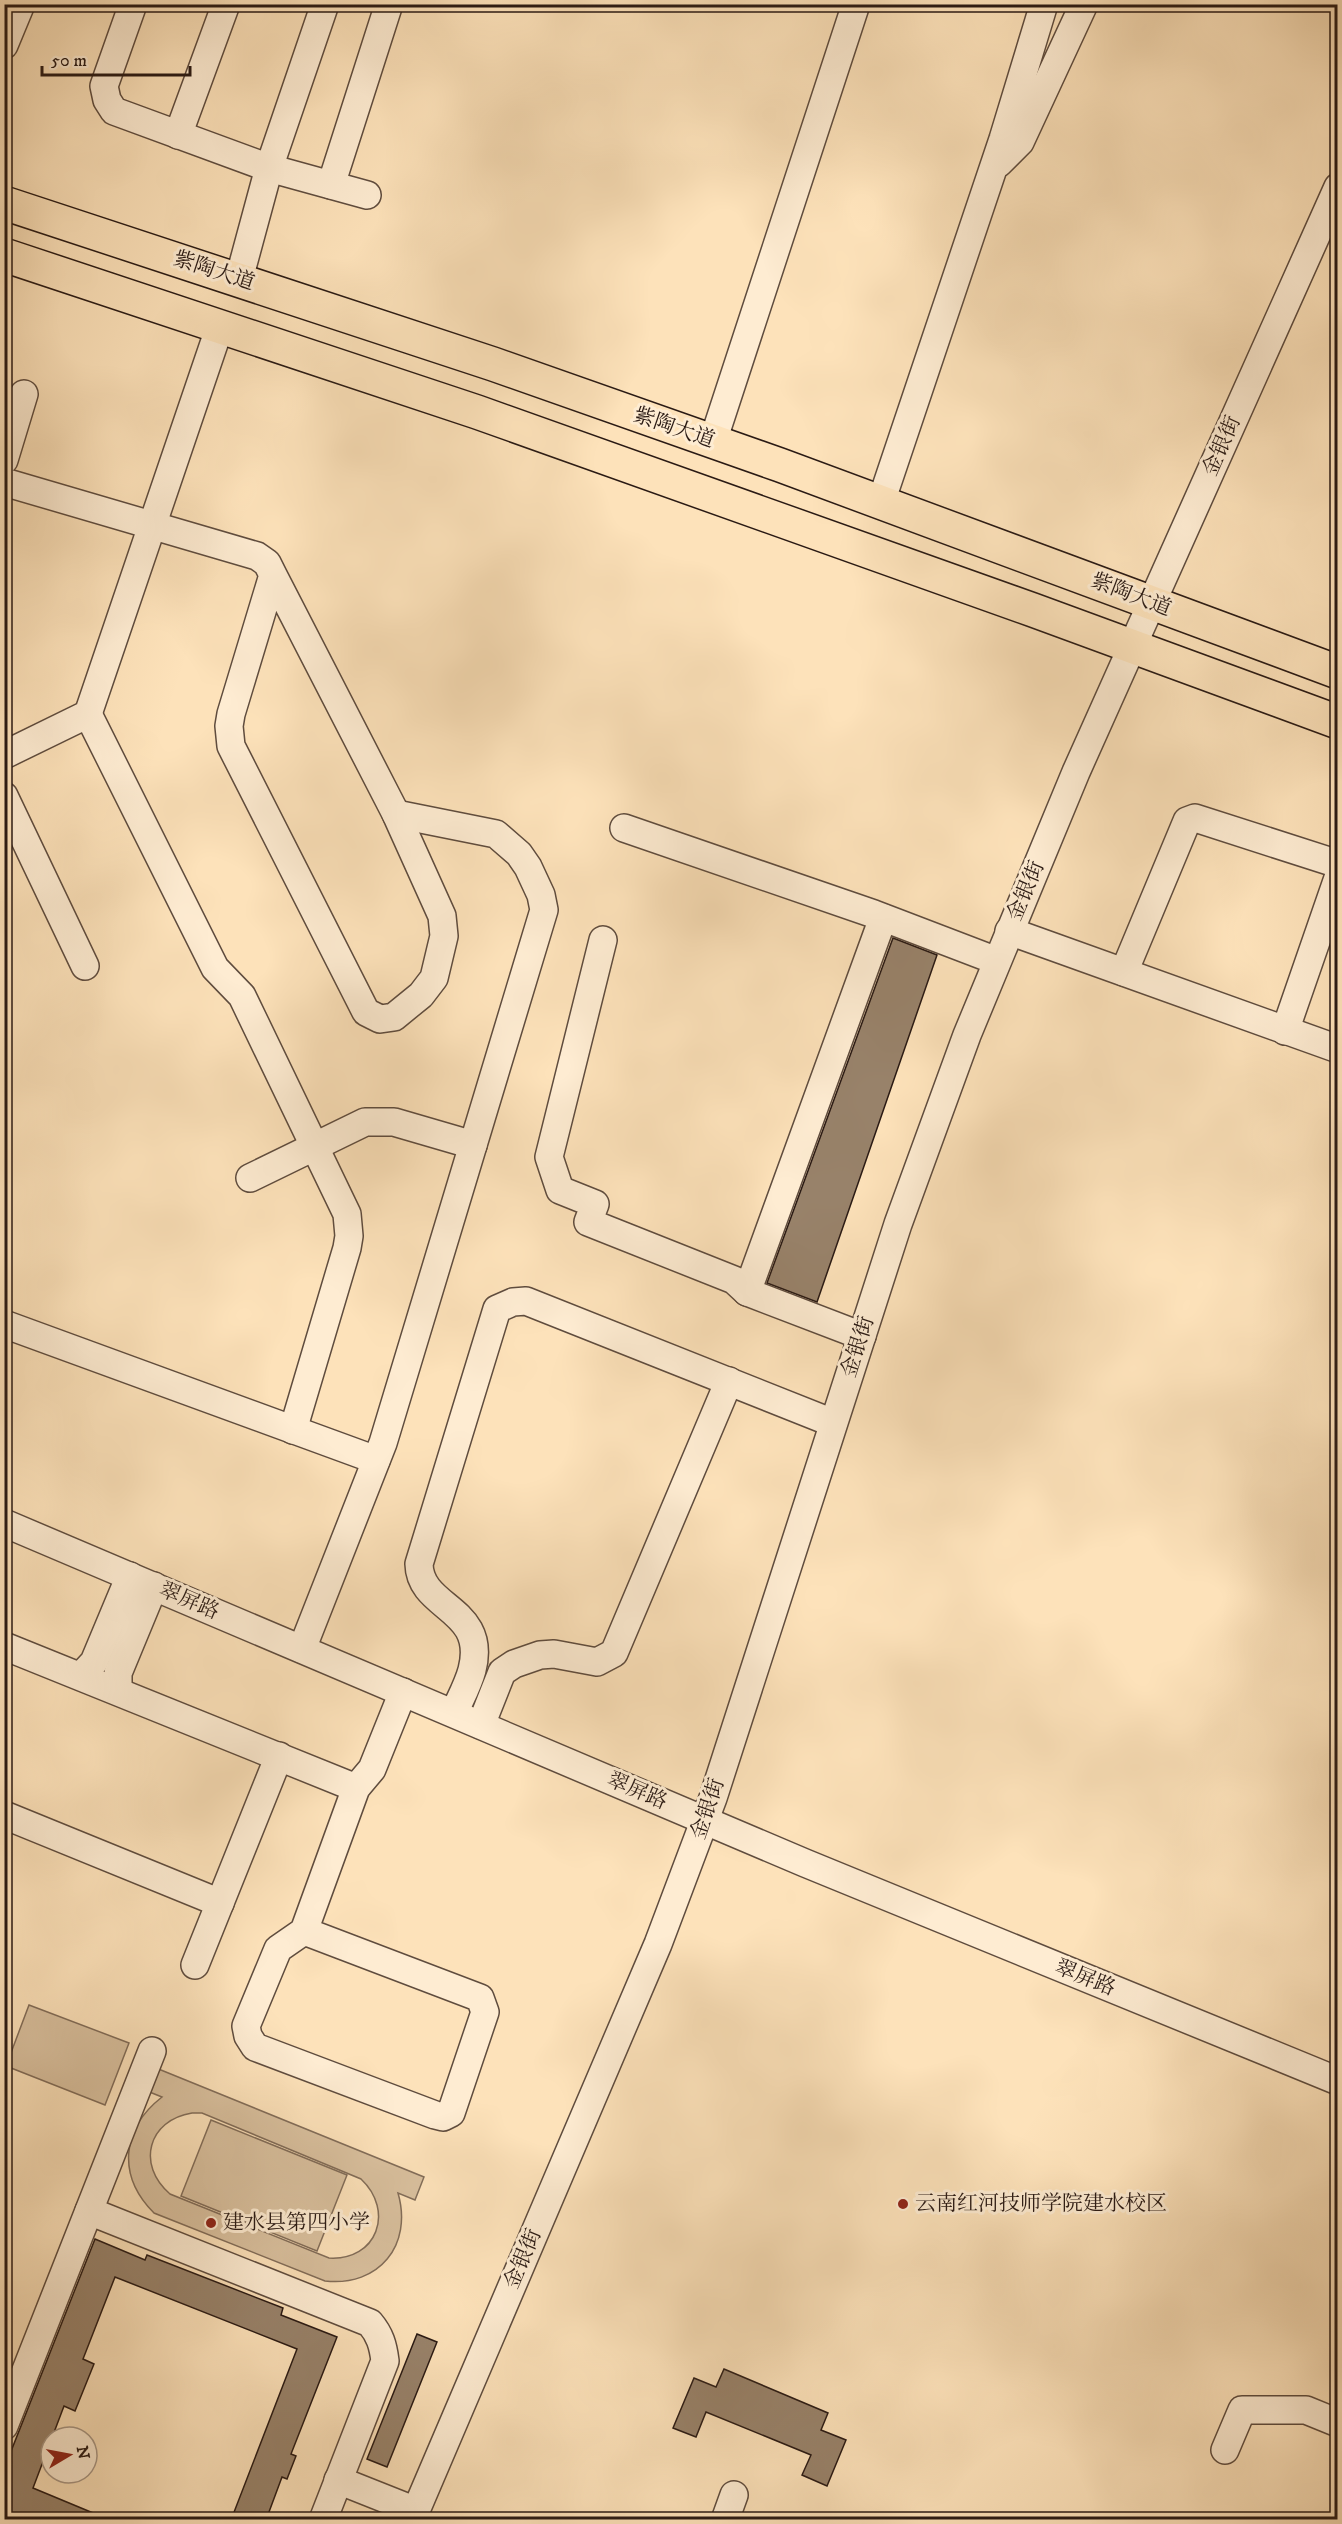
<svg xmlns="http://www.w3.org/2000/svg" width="1342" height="2524" font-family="'IM FELL DW Pica','Noto Serif SC',serif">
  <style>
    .green { fill: #d9c09e; stroke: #826d59; stroke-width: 1.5; fill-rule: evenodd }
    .building { fill: #98826a; stroke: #2a1a14; stroke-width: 1.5 }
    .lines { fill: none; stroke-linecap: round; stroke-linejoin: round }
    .minor-casing { stroke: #5f4c3e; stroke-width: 30 }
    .major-casing { stroke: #2a1a14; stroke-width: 36 }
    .minor { stroke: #feecd2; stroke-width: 27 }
    .major { stroke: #fde2ba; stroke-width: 33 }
    .poi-dot { fill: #8f2418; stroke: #feecd2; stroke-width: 2 }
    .labels { text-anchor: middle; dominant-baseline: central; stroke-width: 6; stroke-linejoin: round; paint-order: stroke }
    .street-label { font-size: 21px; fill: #2a1a14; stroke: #feecd2 }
    .poi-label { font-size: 21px; fill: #2a1a14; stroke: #feecd2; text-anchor: start }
  </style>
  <rect width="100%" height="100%" fill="#fde2ba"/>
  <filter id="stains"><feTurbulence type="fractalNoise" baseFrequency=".00333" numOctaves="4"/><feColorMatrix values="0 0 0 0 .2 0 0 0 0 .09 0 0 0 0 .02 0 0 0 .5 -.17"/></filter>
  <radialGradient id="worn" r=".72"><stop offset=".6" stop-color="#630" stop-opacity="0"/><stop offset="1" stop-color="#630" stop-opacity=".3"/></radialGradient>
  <g class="green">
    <path d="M29,2005L129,2043L105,2105L6,2066Z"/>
    <path d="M156,2068L424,2177L415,2200L398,2193C413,2245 379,2287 325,2281L154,2213C117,2176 121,2129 162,2097L147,2091ZM192,2113H202L361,2179C395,2211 377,2261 329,2258L170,2194C136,2165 148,2120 192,2113Z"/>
    <path d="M211,2120L347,2175L317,2251L181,2196Z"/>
  </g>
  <g class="building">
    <path d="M893,938L937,955L817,1302L767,1283Z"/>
    <path d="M95,2239L145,2260L147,2255L283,2308L281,2315L337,2337L291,2454L296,2456L287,2479L282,2477L266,2520H231L297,2349L115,2277L83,2359L94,2364L75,2411L64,2406L33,2488L110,2520H19L4,2514V2469Z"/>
    <path d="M417,2334L437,2342L387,2467L367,2459Z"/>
    <path d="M724,2369L828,2413L821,2430L846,2440L827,2486L802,2475L811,2455L706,2412L696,2437L673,2428L694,2378L716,2387Z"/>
  </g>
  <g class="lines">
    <g class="minor-casing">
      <g id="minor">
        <path d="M133,4L104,86L107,100L114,111L269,168L367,195"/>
        <path d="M4,45L21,4"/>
        <path d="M178,135L226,4"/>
        <path d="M999,163L1020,142L1084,4"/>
        <path d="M331,185L389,4"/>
        <path d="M239,279L269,168L325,4"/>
        <path d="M713,441L856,4"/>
        <path d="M4,460L24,394"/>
        <path d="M4,482L257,556L267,563L273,575L396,814L442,916L444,936L434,978L421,995L394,1017L380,1019L366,1012L231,746L229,726L231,714L273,575"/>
        <path d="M881,502L1003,139L1044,4"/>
        <path d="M88,714L215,968L242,996L347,1214L349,1236L347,1248L293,1430"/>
        <path d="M4,755L88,714L220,326"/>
        <path d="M4,796L85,966"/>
        <path d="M624,828L874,914L997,961"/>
        <path d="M1009,931L1338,1049"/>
        <path d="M603,940L549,1157L560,1190L595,1204L588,1222L734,1280L747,1292L862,1336"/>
        <path d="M1124,972L1187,821L1195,818L1338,864"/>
        <path d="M1285,1031L1338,878"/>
        <path d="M250,1178L365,1122H394L473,1145"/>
        <path d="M747,1292L883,918"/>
        <path d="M4,1324L376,1460"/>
        <path d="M4,1523L805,1863L1338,2081"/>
        <path d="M4,1646L356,1788"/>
        <path d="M302,1649L383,1443L544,910L541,895L528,867L519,854L496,834L396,814"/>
        <path d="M81,1676L94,1662L130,1576"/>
        <path d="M118,1691V1673L154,1586"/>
        <path d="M454,1713C460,1699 468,1685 472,1670C488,1607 420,1610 419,1564L497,1309L513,1302L526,1301L833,1423"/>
        <path d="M481,1725L502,1672L514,1664L540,1655L554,1654L597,1662L614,1653L729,1381"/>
        <path d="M4,1815L220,1903"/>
        <path d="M304,1931L480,1998L485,2012L451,2113L443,2117L435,2115L255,2047L248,2036L246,2026L278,1949L304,1931L356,1788L372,1769L403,1692"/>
        <path d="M195,1965L279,1756"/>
        <path d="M89,2211L370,2323C380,2335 383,2345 385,2361L323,2520"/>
        <path d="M4,2426L152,2051"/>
        <path d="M1225,2450L1242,2410H1306L1338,2423"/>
        <path d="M338,2480L416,2511"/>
        <path d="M412,2520L658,1944L713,1798L898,1224L967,1035L1076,772L1338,187"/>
        <path d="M725,2520L734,2495"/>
      </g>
    </g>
    <g class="major-casing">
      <g id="major">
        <path d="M4,203L493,364L780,465L1338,672"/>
        <path d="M4,255L477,412L1033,610L1338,722"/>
      </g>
    </g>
    <use href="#minor" class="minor"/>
    <use href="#major" class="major"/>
  </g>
  <g class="poi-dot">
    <circle cx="903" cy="2204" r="6"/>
    <circle cx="211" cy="2223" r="6"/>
  </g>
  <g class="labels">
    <g class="street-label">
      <text transform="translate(214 271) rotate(18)">紫陶大道</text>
      <text transform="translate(674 428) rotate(19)">紫陶大道</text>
      <text transform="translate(1222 446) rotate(-66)">金银街</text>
      <text transform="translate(1131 595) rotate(21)">紫陶大道</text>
      <text transform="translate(1026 891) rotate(-67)">金银街</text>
      <text transform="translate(858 1347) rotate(-72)">金银街</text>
      <text transform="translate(189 1601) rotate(23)">翠屏路</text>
      <text transform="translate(637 1791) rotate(23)">翠屏路</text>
      <text transform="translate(708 1809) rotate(-71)">金银街</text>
      <text transform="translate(1085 1978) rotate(22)">翠屏路</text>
      <text transform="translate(523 2259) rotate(-67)">金银街</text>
    </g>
    <g class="poi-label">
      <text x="915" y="2204">云南红河技师学院建水校区</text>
      <text x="223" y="2223">建水县第四小学</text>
    </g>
  </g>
  <rect width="1342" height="2524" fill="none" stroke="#fde2ba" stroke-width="24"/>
  <rect x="6" y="6" width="1330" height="2512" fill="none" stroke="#2a1a14" stroke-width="3"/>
  <rect x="12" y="12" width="1318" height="2500" fill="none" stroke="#2a1a14" stroke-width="1.5"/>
  <g transform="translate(69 2455) rotate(80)"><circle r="28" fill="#feecd2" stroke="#a99886" stroke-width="1.5"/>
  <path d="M0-4.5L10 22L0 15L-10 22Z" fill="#8f2418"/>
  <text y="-9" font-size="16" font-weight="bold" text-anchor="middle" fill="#2a1a14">N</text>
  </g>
  <path d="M42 66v9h148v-9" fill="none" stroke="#2a1a14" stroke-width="3"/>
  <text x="51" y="66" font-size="18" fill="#2a1a14" stroke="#feecd2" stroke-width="4.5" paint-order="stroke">50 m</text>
  <rect width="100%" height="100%" filter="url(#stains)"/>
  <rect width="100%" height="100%" fill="url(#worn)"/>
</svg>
